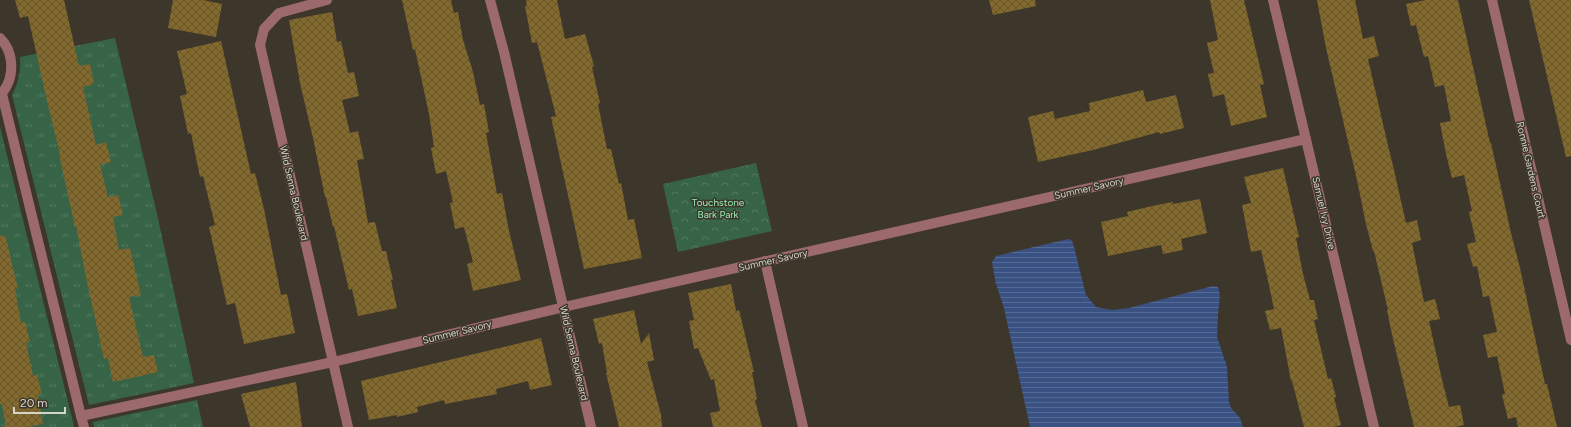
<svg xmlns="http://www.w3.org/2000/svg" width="1571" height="427" font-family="Figtree,sans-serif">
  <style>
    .grass { fill: url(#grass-tufts) }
    .forest { fill: url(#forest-crowns) }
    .water { fill: url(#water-rules) }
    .building { fill: url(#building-cross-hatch) }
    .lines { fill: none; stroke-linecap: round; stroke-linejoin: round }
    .minor { stroke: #9c696c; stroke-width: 10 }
    .labels { text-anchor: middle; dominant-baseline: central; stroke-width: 3; stroke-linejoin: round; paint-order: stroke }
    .street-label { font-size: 10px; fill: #d6d3cb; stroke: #3d372b }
    .park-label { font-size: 10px; fill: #95ecb2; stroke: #3d372b }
  </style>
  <defs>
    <pattern id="grass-tufts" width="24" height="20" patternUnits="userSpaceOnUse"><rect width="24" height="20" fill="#376447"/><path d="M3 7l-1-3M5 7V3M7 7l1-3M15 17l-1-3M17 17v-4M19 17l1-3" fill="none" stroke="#537960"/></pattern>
    <pattern id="forest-crowns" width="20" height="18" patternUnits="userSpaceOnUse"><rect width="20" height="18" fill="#376447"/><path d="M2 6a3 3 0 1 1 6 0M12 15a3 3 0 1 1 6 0" fill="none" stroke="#537960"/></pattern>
    <pattern id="water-rules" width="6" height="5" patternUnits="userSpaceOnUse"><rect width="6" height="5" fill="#395183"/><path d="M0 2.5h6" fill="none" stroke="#556993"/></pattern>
    <pattern id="building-cross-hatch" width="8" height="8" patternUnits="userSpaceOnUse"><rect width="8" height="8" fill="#83692b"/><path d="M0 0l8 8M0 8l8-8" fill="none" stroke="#655633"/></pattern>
  </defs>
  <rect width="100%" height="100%" fill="#3d372b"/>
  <g class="grass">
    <path d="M115,38L157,214L194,383L89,405L12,95C19,81 21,71 20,57Z"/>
    <path d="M0,127L72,418L74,427H0Z"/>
    <path d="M197,400L203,427H94L93,422Z"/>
  </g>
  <path class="forest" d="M756,163L772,231L678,252L663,184Z"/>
  <path class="water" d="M1068,239L1071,240L1073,243L1086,295L1096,307L1112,310L1129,308L1213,286L1218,287L1220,295L1218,314L1217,337L1227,367L1229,402L1231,408L1240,418L1243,427H1030L1004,308L996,284L992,262L996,256Z"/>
  <g class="building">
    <path d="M15,0H64L79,66L90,64L94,84L83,87L96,145L106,142L111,162L100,165L108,197L118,195L123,215L113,217L119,250L130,248L141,295L129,297L143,357L154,355L158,372L113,382L108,358L104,359L88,287L76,226H75L69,200L59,154H60L47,101L28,16L20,18Z"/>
    <path d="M173,0H203L222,4L216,37L168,28Z"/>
    <path d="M402,0H451L454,13L458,12L463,40L473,72L480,105L484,104L489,132L486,133L497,194L502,193L509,231L521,280L473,291L467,264L473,262L464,227L455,229L450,203L453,202L446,171L436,174L431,148L434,147L429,114L415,49L413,50Z"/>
    <path d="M526,0H557L565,39L585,34L594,66L592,67L600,103L598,104L607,149H611L619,184L621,183L628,220L634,219L642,258L584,269L551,117L556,116L537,42L532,43L525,6H527Z"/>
    <path d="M989,0H1035L1036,6L993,15Z"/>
    <path d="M1210,0H1244L1264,84L1260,85L1267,117L1231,126L1224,94L1213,97L1208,74L1214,73L1207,43L1218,40Z"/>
    <path d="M1317,0H1355L1363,39L1374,36L1379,56L1368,59L1386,137L1394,170L1406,223L1417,220L1421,240L1412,243L1424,302L1435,299L1440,319L1429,321L1442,380L1449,407L1460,405L1464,425L1455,427H1414L1391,330L1387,310H1388L1374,251H1373L1366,224L1357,180L1326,48Z"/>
    <path d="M1426,0H1458L1490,143H1491L1511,233L1520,268L1545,384H1547L1557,427H1518L1516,417L1508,419L1502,395L1505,394L1497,356L1488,358L1483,335L1497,332L1489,296L1483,297L1477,266L1473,267L1467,244L1476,242L1469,212L1472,211L1464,175L1452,178L1446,154L1440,123L1451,121L1444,85L1435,87L1428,56L1424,57L1416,25L1411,26L1406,4Z"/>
    <path d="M1529,0H1571V156L1566,157Z"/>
    <path d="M332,12L337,42L341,41L348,73L354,72L359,96L342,100L350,133L358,131L364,159L357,160L368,223L375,222L382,251H386L393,280H391L397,308L358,316L352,289L349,290L334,226L333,227L326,197H325L313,138L300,83L289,20Z"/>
    <path d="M221,41L251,174L255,173L264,209L281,295L287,294L295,333L244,344L235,303L227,305L209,227L215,225L203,176L200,177L191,133L188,134L180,96L187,94L177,51Z"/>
    <path d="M1143,90L1146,102L1176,95L1184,128L1160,134L1159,132L1093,150L1038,162L1028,117L1053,111L1055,119L1090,111L1089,103Z"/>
    <path d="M1283,168L1299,237L1296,238L1303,274L1310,300H1314L1318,319L1314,320L1328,379L1331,378L1336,397L1334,398L1341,425L1334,427H1304L1292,381H1291L1281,328L1270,330L1265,311L1274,309L1267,276L1261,250L1251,252L1242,205L1251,203L1244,177Z"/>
    <path d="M1200,199L1207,233L1181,239L1183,250L1163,254L1161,245L1108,256L1101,222L1128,216L1127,212L1152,206L1173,202V204Z"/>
    <path d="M5,235L18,289H15L21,323L25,322L30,342L26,343L33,376L37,375L42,394L38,395L43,424L26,427H6L2,404H0V236Z"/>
    <path d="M731,284L736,311L739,310L754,372H752L757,399L755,400L762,427H713L710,413L720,411L714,379L711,380L698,348L694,349L689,321L694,320L688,293Z"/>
    <path d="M634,310L641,344L649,333L654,360L647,362L661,415L662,427H619L606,373H607L602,343L599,344L593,319Z"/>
    <path d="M541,338L552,385L530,390L528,381L496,389L497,394L445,404L444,400L417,407L418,412L397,417V415L369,420L361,381Z"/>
    <path d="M296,382L302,427H250L241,394Z"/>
  </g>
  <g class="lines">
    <g class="minor">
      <path d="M327,0L279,13L264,29L260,45L348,427"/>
      <path d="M490,0L504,52L591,427"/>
      <path d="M1273,0L1374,427"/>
      <path d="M1492,0L1571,340"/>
      <path d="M0,38C15,53 15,80 0,95"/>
      <path d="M2,94L81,416L333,362L577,304L1306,139"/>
      <path d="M765,261L803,427"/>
      <path d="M81,416L84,427"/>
    </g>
  </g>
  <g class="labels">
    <g class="street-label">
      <text transform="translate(1531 170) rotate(77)">Ronnie Gardens Court</text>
      <text transform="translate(1089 188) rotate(-13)">Summer Savory</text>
      <text transform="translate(294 193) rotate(77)">Wild Senna Boulevard</text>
      <text transform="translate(1324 213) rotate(77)">Samuel Ivy Drive</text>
      <text transform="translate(773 260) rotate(-13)">Summer Savory</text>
      <text transform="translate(457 332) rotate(-14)">Summer Savory</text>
      <text transform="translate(574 353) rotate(77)">Wild Senna Boulevard</text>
    </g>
    <g class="park-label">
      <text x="718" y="202">Touchstone<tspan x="718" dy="12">Bark Park</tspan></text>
    </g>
  </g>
  <path d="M14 407v6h51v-6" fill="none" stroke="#d6d3cb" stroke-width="2"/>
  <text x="20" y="407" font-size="12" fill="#d6d3cb" stroke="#3d372b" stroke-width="3" paint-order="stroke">20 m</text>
</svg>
